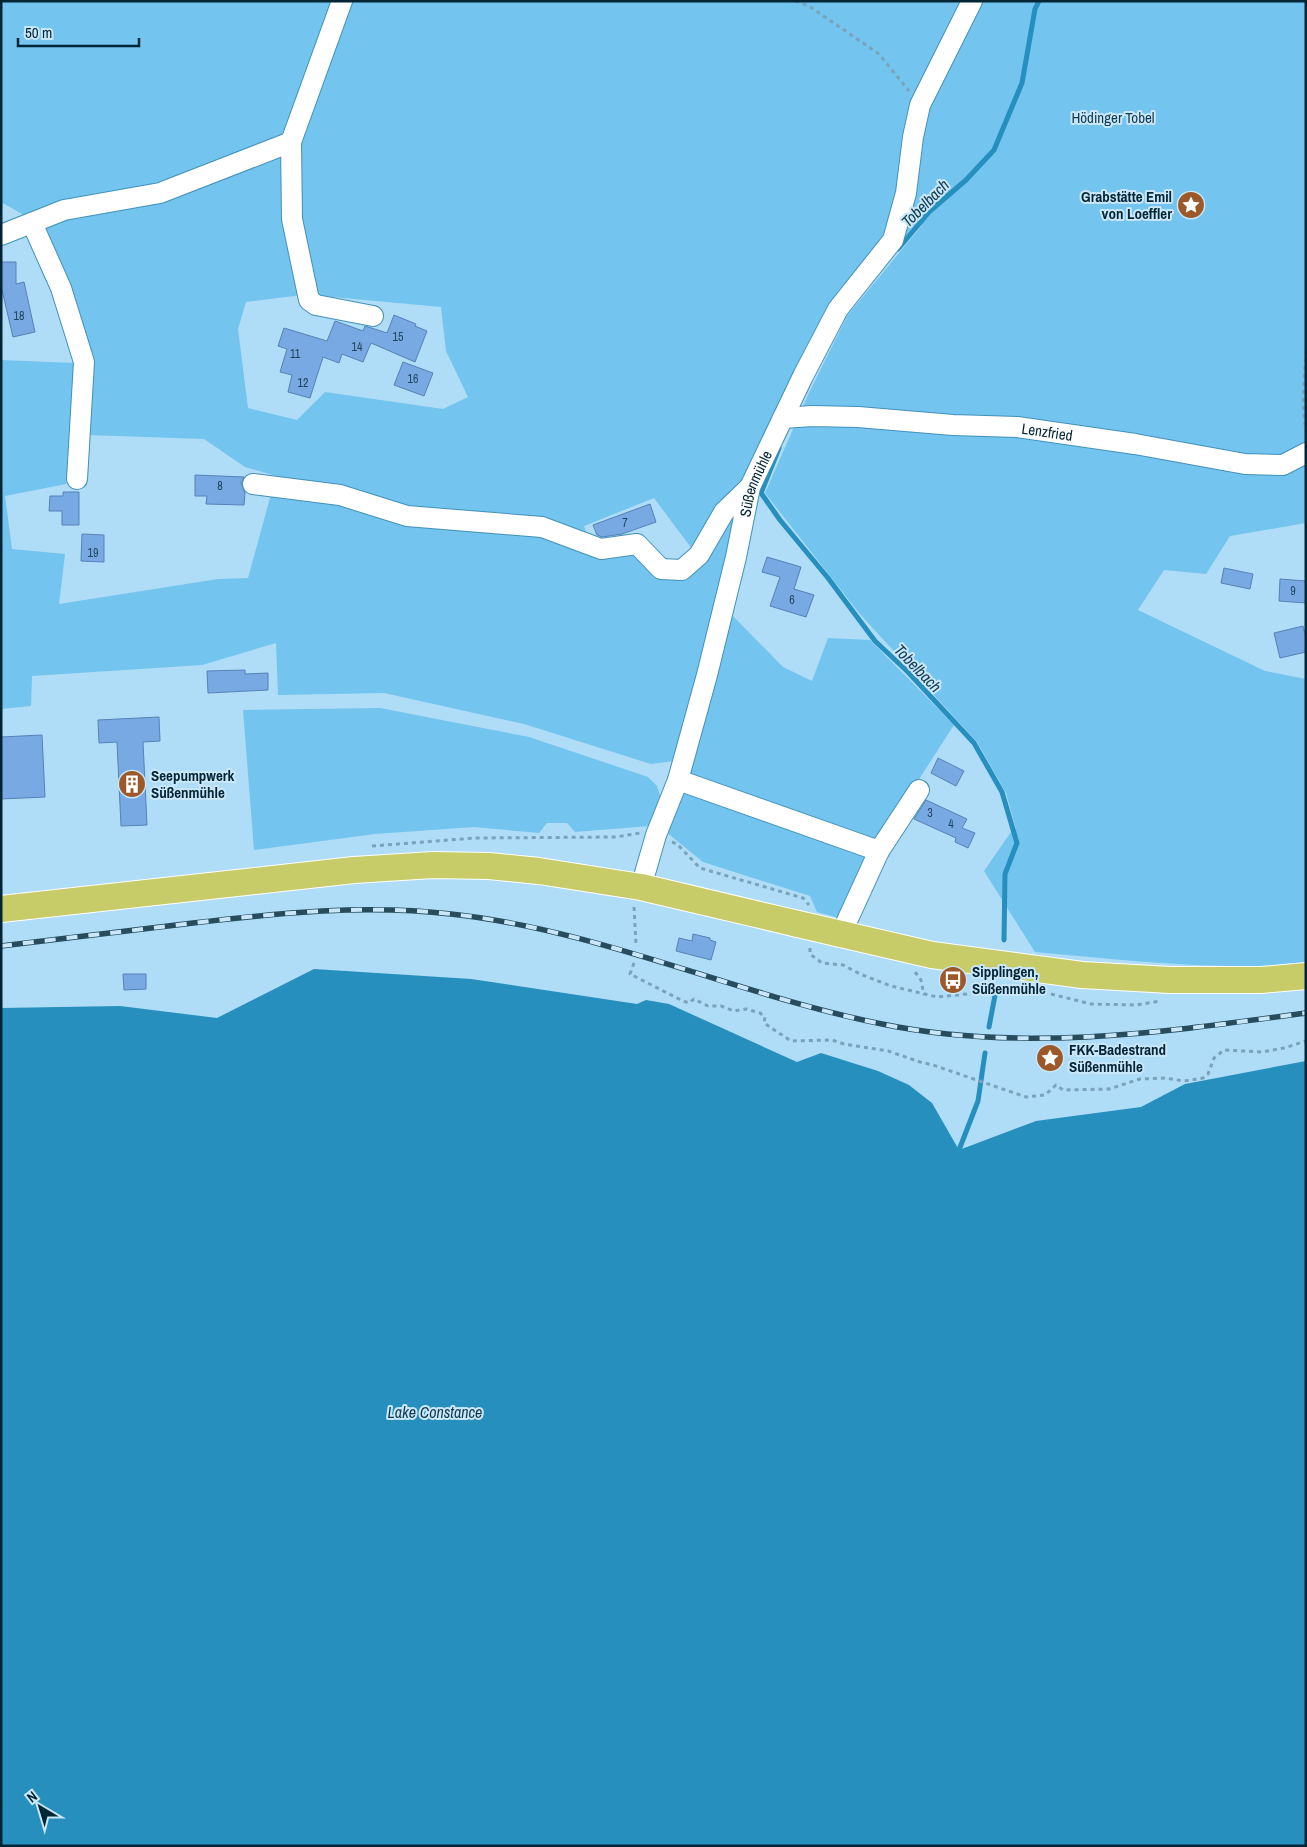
<svg xmlns="http://www.w3.org/2000/svg" width="1307" height="1847" font-family="'Archivo Narrow',sans-serif">
  <style>
    .green { fill: #73c4ef; fill-rule: evenodd }
    .water { fill: #268fbd }
    .lines { fill: none; stroke-linecap: round; stroke-linejoin: round }
    .stream { stroke: #268fbd; stroke-width: 5 }
    .building { fill: #79a9e2; stroke: #5482b8 }
    .minor-casing { stroke: #4291b9; stroke-width: 22 }
    .major-casing { stroke: #fff; stroke-width: 28 }
    .path { stroke: #79a3ba; stroke-width: 3; stroke-dasharray: 4 4; stroke-linecap: butt }
    .minor { stroke: #fff; stroke-width: 20 }
    .major { stroke: #c7cc69; stroke-width: 26 }
    .rail-casing { stroke: #264c5e; stroke-width: 5.5 }
    .rail { stroke: #c9e7f8; stroke-width: 4; stroke-dasharray: 11; stroke-linecap: butt }
    .major-bridge-casing { stroke: #fff; stroke-width: 28; stroke-linecap: butt }
    .major-bridge { stroke: #c7cc69; stroke-width: 26 }
    .labels { text-anchor: middle; dominant-baseline: central; stroke-width: 4; stroke-linejoin: round; paint-order: stroke }
    .number-label { font-size: 12px; fill: #204660 }
    .park-label { font-size: 15px; fill: #103a4f; stroke: #c9e7f8 }
    .poi-label { font-size: 15px; font-weight: bold; fill: #022535; stroke: #c9e7f8; text-anchor: start }
    .street-label { font-size: 15px; fill: #022535; stroke: #c9e7f8 }
    .water-label { font-size: 16px; font-style: italic; fill: #103a4f; stroke: #c9e7f8 }
  </style>
  <rect width="100%" height="100%" fill="#afdcf6"/>
  <g class="green">
    <path d="M1,1H337L286,137L157,187L23,218L22,214L1,202Z"/>
    <path d="M348,1H1306V523L1230,536L1206,574L1164,570L1138,610L1265,671L1306,679V964C1216,971 1125,960 1035,952L984,871L1011,832L1016,829L1006,793L977,742L859,613L765,493L808,395L847,316L923,224L914,231L889,260L899,195L884,236L823,314L757,453L724,580L674,761L651,764L524,724L384,693L278,695L276,643L202,665L32,676L31,706L1,709V360L75,363L74,434L66,484L5,496L12,549L65,554L59,604L218,579L248,578L276,476L245,467L204,439L87,435L90,366L38,226L285,152L302,295L246,302L238,329L248,408L297,420L325,392L443,409L468,397L446,351L441,307L311,295L297,217V146ZM654,498L695,553L679,566L663,564L639,539L603,546L588,538L584,526Z"/>
    <path d="M728,611L783,667L812,681L828,638L870,640L954,725L879,841L840,918L817,912L810,896L703,862L665,831Z"/>
    <path d="M380,708L529,737L648,777L657,786L661,799L649,826L575,832L567,823H547L539,833L474,827L375,834L254,850L243,710Z"/>
  </g>
  <path class="water" d="M314,969L471,979L637,1004L646,1000L669,1004L797,1062L821,1053L878,1071L909,1085L932,1103L959,1150L1036,1121L1141,1107L1185,1084L1306,1061V1846H1V1008L120,1006L217,1018Z"/>
  <g class="lines">
    <g class="stream">
      <path d="M898,249L930,211L966,180L994,150L1022,83L1035,9L1039,1"/>
      <path d="M779,448L761,493L780,520L828,578L875,641L908,672L974,743L1002,792L1017,843L1005,874L1004,940"/>
      <path d="M989,1027L996,990"/>
      <path d="M959,1150L978,1101L985,1053"/>
    </g>
  </g>
  <g class="building">
    <path d="M1,262H16V284L24,282L35,332L13,337L1,286Z"/>
    <path d="M394,315L416,324L415,326L427,331L415,362L371,343L363,362L342,354L339,363L323,357L310,398L288,392L292,375L280,372L287,349L278,346L284,328L327,341L335,321L363,331L365,326L387,333Z"/>
    <path d="M403,362L433,373L424,396L394,385Z"/>
    <path d="M195,475L244,477L241,483L245,493L244,505L206,504L207,496H195Z"/>
    <path d="M63,492H79V525H62V511H49L50,496H63Z"/>
    <path d="M650,504L656,522L622,534L602,537L597,535L593,525Z"/>
    <path d="M82,534L104,535V562L81,561Z"/>
    <path d="M767,557L801,567L794,589L814,595L806,617L770,606L780,577L762,572Z"/>
    <path d="M1224,568L1253,574L1250,589L1221,583Z"/>
    <path d="M1280,579L1306,581V603L1279,601Z"/>
    <path d="M1303,626L1306,638V652L1280,658L1274,633Z"/>
    <path d="M245,670V674L268,673V690L208,693L207,671Z"/>
    <path d="M159,717L160,741L143,742L147,825L121,826L117,742L99,743L98,720Z"/>
    <path d="M42,735L45,797L1,799V737Z"/>
    <path d="M938,758L964,771L956,786L931,773Z"/>
    <path d="M926,800L967,819L962,828L975,833L968,848L955,842L956,838L914,819Z"/>
    <path d="M693,934L710,938V940L716,942L711,960L676,951L679,938L692,941Z"/>
    <path d="M123,974H146V989L124,990Z"/>
  </g>
  <g class="lines">
    <g class="minor-casing">
      <g id="minor">
        <path d="M291,142L292,219L309,300L316,305L373,316"/>
        <path d="M32,223L61,288L84,362L77,479"/>
        <path d="M1,235L64,210L160,193L291,142L342,1"/>
        <path id="s1" d="M783,418L812,416L858,417L953,425L1017,427L1135,444L1245,464L1283,465L1306,453"/>
        <path d="M253,484L340,495L407,516L542,527L601,549L637,544L661,569L682,570L699,555L724,512L750,487"/>
        <path d="M678,780L879,851L919,790"/>
        <path id="s2" d="M641,887L656,835L678,780L707,675L736,557L750,487L803,376L838,309L893,240L906,193L913,137L920,105L972,1"/>
        <path d="M841,934L879,851"/>
      </g>
    </g>
    <g class="major-casing">
      <g id="major">
        <path d="M1,909L354,870L433,865L489,866L539,871L641,887L798,924"/>
        <path d="M841,934L932,955L1082,975L1170,980H1261L1306,976"/>
      </g>
    </g>
    <g class="path">
      <path d="M795,1L809,6L879,54L909,91"/>
      <path d="M1306,350L1303,403L1306,433"/>
      <path d="M672,842L677,844L700,868L803,898L809,905"/>
      <path d="M372,846L475,838L616,837L640,833"/>
      <path d="M634,907L636,944"/>
      <path d="M810,948V954L822,963L843,965L860,974L891,986L937,997L966,994L994,985"/>
      <path d="M634,963L630,974L683,1001L689,1003L694,999L708,1006H721L734,1011L746,1009L760,1013L765,1017L764,1023L791,1041L832,1040L844,1044L888,1051L920,1062L933,1065L1026,1097L1045,1095L1056,1085L1063,1090L1109,1089L1140,1079L1165,1078L1184,1081L1203,1078L1208,1074L1214,1058L1224,1050L1262,1052L1284,1048L1306,1041"/>
      <path d="M915,972L921,980L924,995"/>
      <path d="M1051,994L1091,1004L1136,1005L1161,1001"/>
    </g>
    <use href="#minor" class="minor"/>
    <use href="#major" class="major"/>
    <g class="rail-casing">
      <path id="rail" d="M1,946C65,938 129,931 193,923C279,913 365,904 451,914C600,930 737,995 882,1024C1023,1053 1165,1032 1306,1013"/>
    </g>
    <use href="#rail" class="rail"/>
    <g class="major-bridge-casing">
      <path id="major-bridge" d="M798,924L841,934"/>
    </g>
    <use href="#major-bridge" class="major-bridge"/>
  </g>
  <defs>
    <g id="sight-disc" transform="scale(1.4375)"><circle r="9.5" fill="#9c5829" stroke="#c9e7f8"/><path d="M0-6L1.8-2.2L6-1.7L2.9 1.2L3.7 5.4L0 3.3L-3.7 5.4L-2.9 1.2L-6-1.7L-1.8-2.2Z" fill="#fff"/></g>
    <g id="building-disc" transform="scale(1.4375)"><circle r="9.5" fill="#9c5829" stroke="#c9e7f8"/><path d="M-4-6H4V6H1V3H-1V6H-4ZM-2.5-4.3h1.7v1.8h-1.7ZM.8-4.3h1.7v1.8H.8ZM-2.5-1h1.7V.8h-1.7ZM.8-1h1.7V.8H.8Z" fill="#fff"/></g>
    <g id="bus-disc" transform="scale(1.4375)"><circle r="9.5" fill="#9c5829" stroke="#c9e7f8"/><path d="M-5-6H5V4H4V6H2V4H-2V6H-4V4H-5ZM-3.5-4V0h7V-4ZM-3.5 1.2v1.5H-2V1.2ZM2 1.2v1.5H3.5V1.2Z" fill="#fff"/></g>
  </defs>
  <g fill-rule="evenodd">
    <use href="#sight-disc" x="1191" y="205"/>
    <use href="#building-disc" x="132" y="784"/>
    <use href="#bus-disc" x="953" y="980"/>
    <use href="#sight-disc" x="1050" y="1058"/>
  </g>
  <g class="labels">
    <g class="number-label">
      <text x="19" y="316">18</text>
      <text x="398" y="337">15</text>
      <text x="357" y="347">14</text>
      <text x="295" y="354">11</text>
      <text x="413" y="379">16</text>
      <text x="303" y="383">12</text>
      <text x="220" y="486">8</text>
      <text x="625" y="523">7</text>
      <text x="93" y="553">19</text>
      <text x="1293" y="591">9</text>
      <text x="792" y="600">6</text>
      <text x="930" y="813">3</text>
      <text x="951" y="824">4</text>
    </g>
    <g class="park-label">
      <text x="1113" y="117">Hödinger Tobel</text>
    </g>
    <g class="poi-label">
      <text x="1172" y="196" text-anchor="end">Grabstätte Emil<tspan x="1172" dy="17">von Loeffler</tspan></text>
      <text x="151" y="775">Seepumpwerk<tspan x="151" dy="17">Süßenmühle</tspan></text>
      <text x="972" y="971">Sipplingen,<tspan x="972" dy="17">Süßenmühle</tspan></text>
      <text x="1069" y="1049">FKK-Badestrand<tspan x="1069" dy="17">Süßenmühle</tspan></text>
    </g>
    <g class="street-label">
      <text stroke="none"><textPath href="#s1" startOffset="265">Lenzfried</textPath></text>
      <text stroke="none"><textPath href="#s2" startOffset="420">Süßenmühle</textPath></text>
    </g>
    <g class="water-label">
      <text transform="translate(925 203) rotate(-45)">Tobelbach</text>
      <text transform="translate(918 668) rotate(46)">Tobelbach</text>
      <text x="435" y="1412">Lake Constance</text>
    </g>
  </g>
  <rect width="1307" height="1847" fill="none" stroke="#022535" stroke-width="5"/>
  <g transform="translate(40 1807) rotate(322)" stroke="#c9e7f8" stroke-width="4" paint-order="stroke">
  <path d="M0-4L9 19L0 12L-9 19Z" fill="#022535"/>
  <text y="-8" font-size="14" font-weight="bold" text-anchor="middle" fill="#022535">N</text>
  </g>
  <path d="M18 38v8h121v-8" fill="none" stroke="#022535" stroke-width="2.5"/>
  <text x="25" y="38" font-size="15" fill="#022535" stroke="#c9e7f8" stroke-width="4" paint-order="stroke">50 m</text>
</svg>
